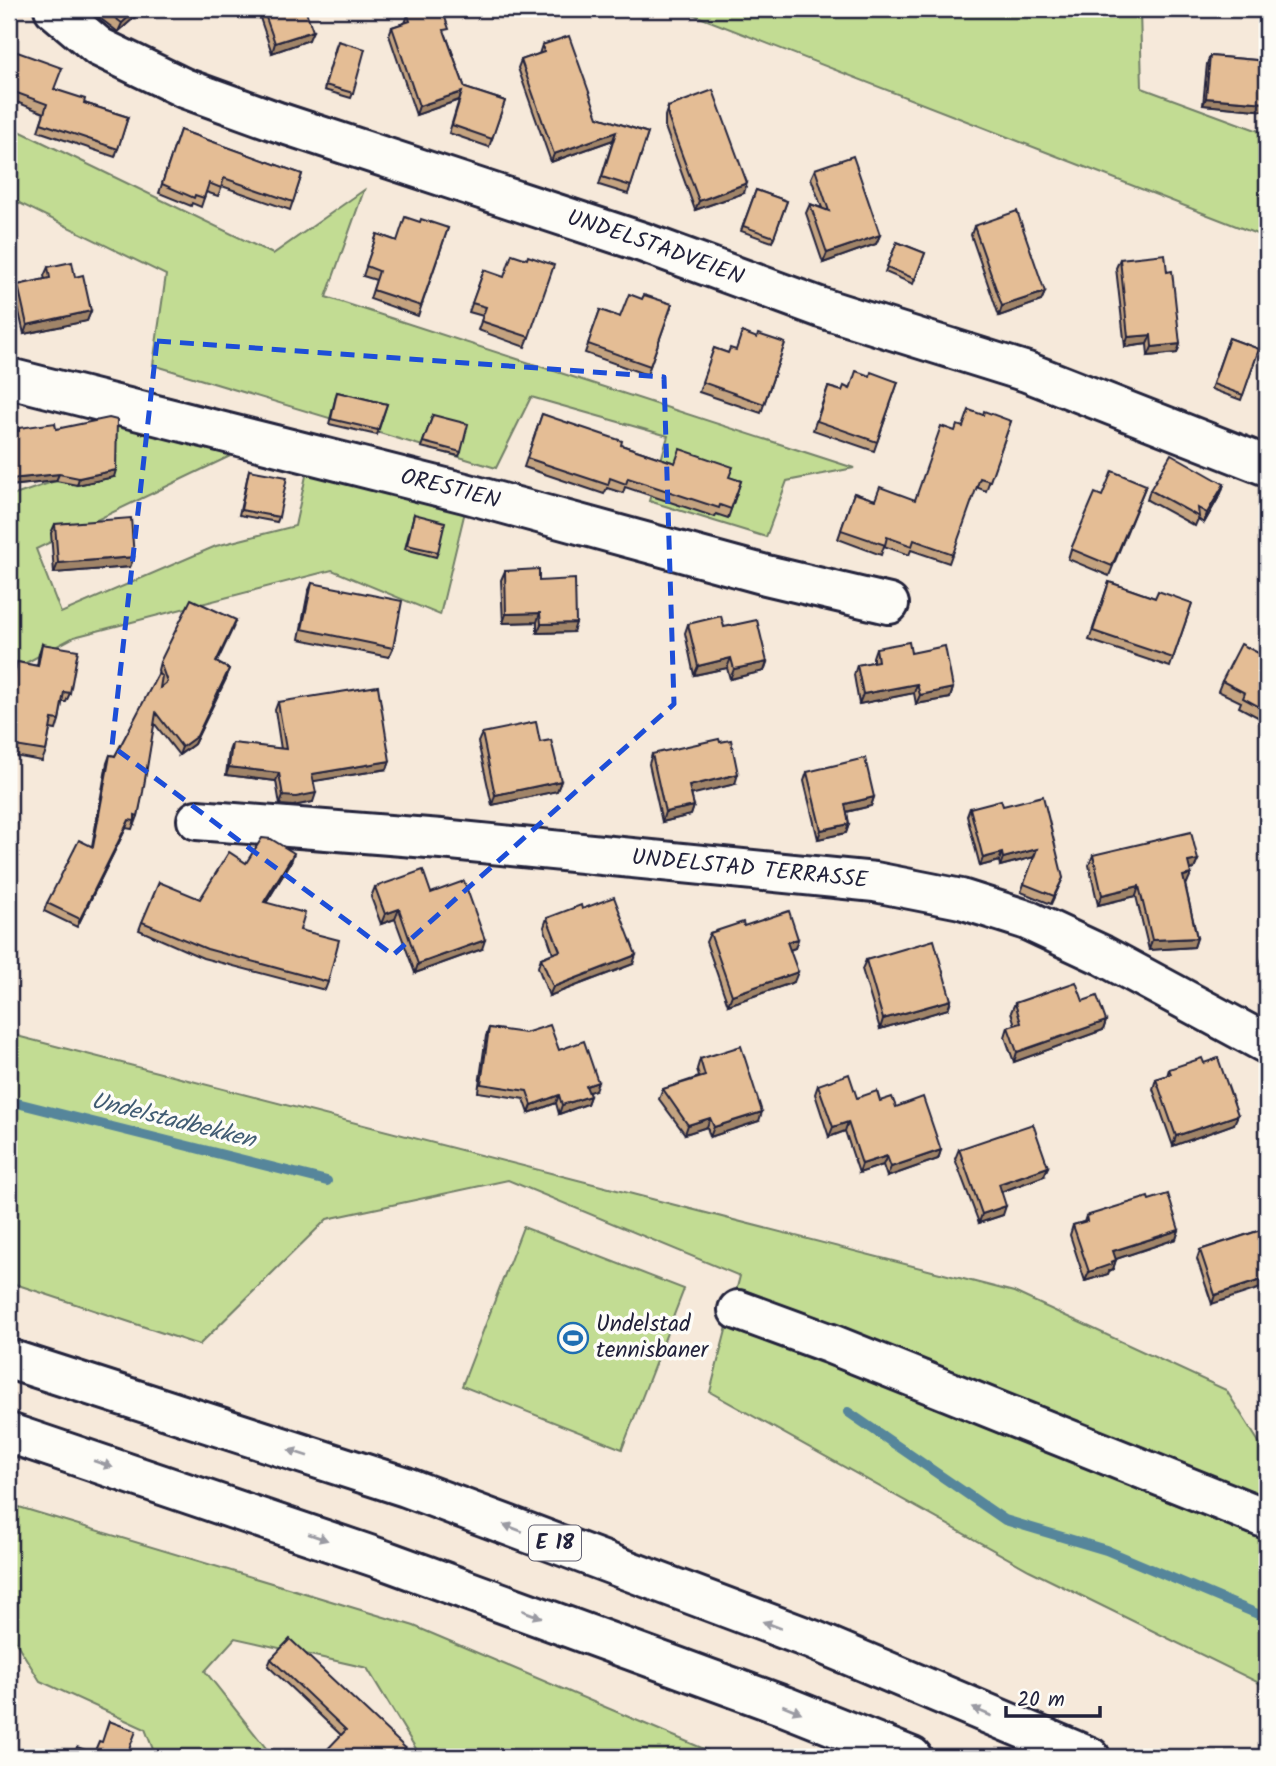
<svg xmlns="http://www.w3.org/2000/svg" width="1276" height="1766" font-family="Kalam,sans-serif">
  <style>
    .green { fill: #c2dc93; stroke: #727f67; stroke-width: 2 }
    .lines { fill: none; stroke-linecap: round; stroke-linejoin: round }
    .stream { stroke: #57869b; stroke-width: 10 }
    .minor-casing { stroke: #22223b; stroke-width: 44 }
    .highway-casing { stroke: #22223b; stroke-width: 44 }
    .minor { stroke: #fdfcf7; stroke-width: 38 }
    .highway { stroke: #fdfcf7; stroke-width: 38 }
    .wall { fill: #c4a380; stroke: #22223b; stroke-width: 2 }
    .shaded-wall { fill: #a08468; stroke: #22223b; stroke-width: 2 }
    .building { fill: #e4bd95; stroke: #22223b; stroke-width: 2 }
    .oneway { fill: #9a9aa2 }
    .marked { fill: none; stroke: #1d4ed8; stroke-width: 5; stroke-dasharray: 14 9; stroke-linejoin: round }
    .labels { text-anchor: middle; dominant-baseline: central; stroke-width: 7; stroke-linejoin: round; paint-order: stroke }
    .shield { fill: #fdfcf7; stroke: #646373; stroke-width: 2 }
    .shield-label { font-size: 21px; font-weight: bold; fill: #22223b }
    .street-label { font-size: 23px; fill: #22223b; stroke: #fdfcf7 }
    .poi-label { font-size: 23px; fill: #22223b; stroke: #fdfcf7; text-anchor: start }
    .water-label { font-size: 24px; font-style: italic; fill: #415c73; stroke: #fdfcf7 }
  </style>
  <rect width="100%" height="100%" fill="#f6e9da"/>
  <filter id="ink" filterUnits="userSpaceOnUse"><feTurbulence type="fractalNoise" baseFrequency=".0143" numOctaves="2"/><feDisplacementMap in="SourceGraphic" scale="14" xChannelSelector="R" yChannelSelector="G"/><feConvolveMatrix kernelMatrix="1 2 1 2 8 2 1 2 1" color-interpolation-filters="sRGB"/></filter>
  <g filter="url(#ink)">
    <g class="green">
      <path d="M679,9H1140L1142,88L1267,134V238Z"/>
      <path d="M9,126L273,254L364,190L326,297L854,468L787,481L766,537L649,501L668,436L531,397L496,468L153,365L166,275L9,198Z"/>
      <path d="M109,415L249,447L36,549L61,613L216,546L295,526L309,462L467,503L440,615L332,570L74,637L9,672V497L90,469Z"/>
      <path d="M9,1034L1014,1292L1226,1390L1267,1455V1687L1029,1570L710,1392L740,1276L508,1180L327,1219L199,1345L9,1282Z"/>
      <path d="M523,1227L684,1289L622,1449L462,1386Z"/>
      <path d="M9,1504L414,1626L723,1757H421L367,1668L235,1638L205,1671L273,1757H156L145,1729L40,1681L9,1631Z"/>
    </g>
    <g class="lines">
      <g class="stream">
        <path d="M9,1101L327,1181"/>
        <path d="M848,1412L1005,1520L1106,1550L1267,1618"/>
      </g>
      <g class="minor-casing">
        <g id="minor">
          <path id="s1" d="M54,9L99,47L184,88L278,122L642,242L822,308L1027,372L1267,466"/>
          <path id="s2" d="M9,378L465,493L766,575L889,604"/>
          <path id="s3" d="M197,820L441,839L875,882L961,899L1027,920L1102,955L1267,1044"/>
          <path d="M738,1310L831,1344L1267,1519"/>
        </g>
      </g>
      <g class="highway-casing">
        <g id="highway">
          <path d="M9,1359L406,1487L813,1640L1090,1757"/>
          <path d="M9,1433L387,1561L784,1706L912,1757"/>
        </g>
      </g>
      <use href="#minor" class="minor"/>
      <use href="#highway" class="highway"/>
    </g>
    <g class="wall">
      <path d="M88,9H138L135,17L118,32Z"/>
      <path d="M257,9H305L309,40L272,53Z"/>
      <path d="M408,15L446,35L465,88L505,101L489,147L449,133L459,100L416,115L389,35L392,27L405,23Z"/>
      <path d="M542,45L598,117L648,133L628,194L599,185L613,140L551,162L518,68L521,60L539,54Z"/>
      <path d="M336,46L353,93L351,98L324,90Z"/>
      <path d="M9,49L54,89L84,103L128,117L115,157L38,131L44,113L9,99Z"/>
      <path d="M1210,56L1267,61V111L1203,105L1207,64Z"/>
      <path d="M668,107L744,193L695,210L665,127V116Z"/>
      <path d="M180,130L302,174L290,210L222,186L218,196L206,192L201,207L192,203L191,206L159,193Z"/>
      <path d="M815,169L880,235L876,244L823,263L806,213L810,204L822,208L811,178Z"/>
      <path d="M756,190L787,201L772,242L741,231Z"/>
      <path d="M420,222L448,228L418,316L370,299L376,280L363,276L377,234L397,241Z"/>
      <path d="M974,226L1045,292L1041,301L999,316L971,235Z"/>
      <path d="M897,242L925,253L913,284L885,272Z"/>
      <path d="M1120,259L1167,272L1180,344L1177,353L1148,356L1147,344L1125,347L1116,268Z"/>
      <path d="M48,267L75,277L91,311L87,321L24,334L15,294L18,285L45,279L44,276Z"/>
      <path d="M484,270L529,337L525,347L478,330L483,316L469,312Z"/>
      <path d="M642,299L672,304L647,375L585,353L600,310L620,317Z"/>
      <path d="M757,338L785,343L761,413L699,392L714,348L728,353L736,350Z"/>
      <path d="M1229,338L1259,349L1241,400L1211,389Z"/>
      <path d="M870,376L898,382L874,451L813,430L828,387L842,391L850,388Z"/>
      <path d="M337,392L387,404L377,435L329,424Z"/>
      <path d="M542,414L621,445L675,463L741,481L728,518L716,514L715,517L625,487L623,493L607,488L604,494L524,467Z"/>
      <path d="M433,415L461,452L459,456L421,447Z"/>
      <path d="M983,415L1011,421L986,491L976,487L949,563L911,550L909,555L884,546L881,555L838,539L854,493L875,500H915L955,431Z"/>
      <path d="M19,428L56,429L114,477L77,485L56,481L9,486V432L18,431Z"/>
      <path d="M249,470L279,517L277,522L239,515Z"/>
      <path d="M1224,484L1221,493L1204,523L1198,519L1195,526L1147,500L1150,490Z"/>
      <path d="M1146,485L1109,576L1068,559L1071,549L1102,496Z"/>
      <path d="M414,514L438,552L436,557L405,549Z"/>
      <path d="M55,524L134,557L130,567L54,573L51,533Z"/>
      <path d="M505,571L539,581L573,632L537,633V622L503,623L501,580Z"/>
      <path d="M1109,582L1155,598L1192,603L1170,667L1089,640Z"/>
      <path d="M312,583L393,648L389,657L299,639L308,592Z"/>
      <path d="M688,624L724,627L767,662L764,671L730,679L727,668L694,675L685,633Z"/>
      <path d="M233,628L217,662L227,677L194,744L179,755L154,723L138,816L135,824L134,823L132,829L126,828L77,927L44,911L47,903L92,846L107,763L110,755L115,756L159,675L158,670L160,662Z"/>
      <path d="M42,644L70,693L66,702H62L59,720L56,730L50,729L46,751L42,761L9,755V696L13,671L17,662L37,666L39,653Z"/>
      <path d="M876,648L911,653L953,688L950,698L916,704L914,693L859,704L854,675L857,665L873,662V657Z"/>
      <path d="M1267,653V722L1239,707L1241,702L1218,691L1222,681L1266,657Z"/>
      <path d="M278,702L390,761L387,769L313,781V802L293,806L280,805L276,781L226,775L229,751L232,743L281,749L275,710Z"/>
      <path d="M482,733L540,742L561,781L557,791L492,805L478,742Z"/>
      <path d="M652,754L735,784L691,794L694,806L691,815L662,822L649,764Z"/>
      <path d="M807,772L874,797L871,806L847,812L849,824L846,833L818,839L804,781Z"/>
      <path d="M1003,806L1063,878L1051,904L1021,892L1034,857L1000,866L999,861L980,866L967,816L970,808Z"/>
      <path d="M1093,855L1198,860L1194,869L1190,870L1187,883L1185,884L1197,938L1194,947L1149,950L1136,896L1098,905L1089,865Z"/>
      <path d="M291,862L266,903L300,930L328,982L325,990L203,958L139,930L142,922L200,899L246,863Z"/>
      <path d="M375,887L482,949L415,973L395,919L381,924L371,897Z"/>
      <path d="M582,909L633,964L549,996L538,967L541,958L553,953L544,927L547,918Z"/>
      <path d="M744,926L798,939L795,948L790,950L794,982L728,1005L706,942L710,933Z"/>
      <path d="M1267,946V966L1260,963Z"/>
      <path d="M866,960L951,1000L948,1009L880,1029L862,969Z"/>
      <path d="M1083,1001L1106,1021L1103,1030L1014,1062L1005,1037L1008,1027L1015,1025L1011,1012L1015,1003Z"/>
      <path d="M489,1028L559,1050L595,1090L588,1092L590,1096L587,1104L559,1114L556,1103L529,1113L524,1099L478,1092L486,1036Z"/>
      <path d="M700,1059L759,1121L710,1137L707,1127L685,1134L659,1099L663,1089L699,1077L697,1069Z"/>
      <path d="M1204,1063L1234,1124L1173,1146L1153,1089L1156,1079L1167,1076L1169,1069Z"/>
      <path d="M818,1085L857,1098L880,1101L896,1107L941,1150L938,1159L887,1177L883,1165L859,1173L845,1131L829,1137L815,1094Z"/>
      <path d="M959,1149L1044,1176L1001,1192L1003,1215L979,1223L955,1159Z"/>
      <path d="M1149,1200L1179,1230L1176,1239L1116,1259L1113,1269L1109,1271L1108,1274L1085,1281L1070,1235L1073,1225L1084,1222L1086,1216Z"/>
      <path d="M1267,1228L1212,1304L1197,1259L1200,1250Z"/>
      <path d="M271,1659L415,1757L341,1735L268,1666Z"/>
    </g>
    <g class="shaded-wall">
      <path d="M137,9H138L135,17L118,32L122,23Z"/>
      <path d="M313,31L309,40L272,53L275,43Z"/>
      <path d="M462,92L459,100L416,115L419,106Z"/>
      <path d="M1206,98L1267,103V111L1203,105Z"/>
      <path d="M616,132L613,140L551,162L554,154Z"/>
      <path d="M747,183L744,193L695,210L699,201Z"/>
      <path d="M880,235L876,244L823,263L827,253Z"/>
      <path d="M1045,292L1041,301L999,316L1002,306Z"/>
      <path d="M91,311L87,321L24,334L27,325Z"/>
      <path d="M1151,335L1147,344L1125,347L1128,337Z"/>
      <path d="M1180,344L1177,353L1148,356L1152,347Z"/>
      <path d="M116,470L114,477L77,485L79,478Z"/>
      <path d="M59,474L56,481L9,486L10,479Z"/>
      <path d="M1224,484L1221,493L1204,523L1207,513Z"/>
      <path d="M134,557L130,567L54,573L58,563Z"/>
      <path d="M540,613L537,622L503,623L506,614Z"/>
      <path d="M576,623L573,632L537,633L541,624Z"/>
      <path d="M731,658L727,668L694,675L698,666Z"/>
      <path d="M767,662L764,671L730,679L734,669Z"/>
      <path d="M229,669L194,744L179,755L182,747Z"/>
      <path d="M917,684L914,693L859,704L863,694Z"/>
      <path d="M953,688L950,698L916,704L920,695Z"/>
      <path d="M390,761L387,769L309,782L312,774Z"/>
      <path d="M229,767L279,773L276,781L226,775Z"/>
      <path d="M738,774L735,784L686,796L689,786Z"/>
      <path d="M561,781L557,791L492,805L495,795Z"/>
      <path d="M316,793L313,802L293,806L280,805L283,796Z"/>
      <path d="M874,797L871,806L841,813L845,804Z"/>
      <path d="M694,806L691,815L662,822L665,812Z"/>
      <path d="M129,820L126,828L77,927L80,919Z"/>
      <path d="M849,824L846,833L818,839L821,830Z"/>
      <path d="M1037,849L1034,857L1000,866L1003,858Z"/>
      <path d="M294,853L291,862L261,911L264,902Z"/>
      <path d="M1002,853L999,861L980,866L983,858Z"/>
      <path d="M1198,860L1194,869L1184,871L1188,862Z"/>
      <path d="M1191,874L1187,883L1179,885L1183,876Z"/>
      <path d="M1139,886L1136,896L1098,905L1102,895Z"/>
      <path d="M399,909L395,919L381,924L385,914Z"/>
      <path d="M1197,938L1194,947L1149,950L1152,940Z"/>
      <path d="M798,939L795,948L784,952L787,942Z"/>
      <path d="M485,940L482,949L415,973L418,964Z"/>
      <path d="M636,955L633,964L549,996L553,987Z"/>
      <path d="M798,972L794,982L728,1005L732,995Z"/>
      <path d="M951,1000L948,1009L880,1029L883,1019Z"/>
      <path d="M1106,1021L1103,1030L1014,1062L1017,1052Z"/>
      <path d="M598,1082L595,1090L583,1094L586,1086Z"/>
      <path d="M559,1095L556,1103L529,1113L532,1105Z"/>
      <path d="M590,1096L587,1104L559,1114L562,1105Z"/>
      <path d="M762,1112L759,1121L710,1137L714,1127Z"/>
      <path d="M1238,1115L1234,1124L1173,1146L1176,1136Z"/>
      <path d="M710,1118L707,1127L685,1134L688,1125Z"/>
      <path d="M848,1122L845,1131L829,1137L833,1127Z"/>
      <path d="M941,1150L938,1159L887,1177L891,1167Z"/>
      <path d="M887,1156L883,1165L859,1173L862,1164Z"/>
      <path d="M1048,1167L1044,1176L995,1194L999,1184Z"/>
      <path d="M1006,1206L1003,1215L979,1223L982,1214Z"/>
      <path d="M1179,1230L1176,1239L1110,1261L1113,1251Z"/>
      <path d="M1116,1260L1113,1269L1109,1271L1108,1274L1085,1281L1089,1272Z"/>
      <path d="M1267,1278V1286L1212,1304L1215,1295Z"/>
    </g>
    <g class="building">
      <path d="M103,9H137L122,23Z"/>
      <path d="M263,9H305L313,31L275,43Z"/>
      <path d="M427,9H442L449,29L444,30L465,88L505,101L492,139L452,125L462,92L419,106L392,27L410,21L408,15Z"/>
      <path d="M569,36L598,117L648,133L631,186L602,177L616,132L554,154L521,60L544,52L542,45Z"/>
      <path d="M338,41L365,49L353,93L325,85Z"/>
      <path d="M9,49L62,68L54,89L85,99L84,103L128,117L118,149L41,123L47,104L9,90Z"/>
      <path d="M1210,56L1267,61V103L1206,98Z"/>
      <path d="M713,90L747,183L699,201L668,117V107Z"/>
      <path d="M180,130L302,174L293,202L224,178L221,188L209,183L204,198L195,195L194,198L162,184Z"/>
      <path d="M853,156L880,235L827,253L810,204L829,211L815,169Z"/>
      <path d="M756,190L787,201L774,237L743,226Z"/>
      <path d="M1017,211L1045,292L1002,306L974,226Z"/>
      <path d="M405,217L420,222L421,219L448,228L421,306L373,290L379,271L366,266L377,234L397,241Z"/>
      <path d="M897,242L925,253L915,279L887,267Z"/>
      <path d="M512,254L527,259L528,256L554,265L529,337L481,321L486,307L472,303L484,270L504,277Z"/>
      <path d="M1165,254L1167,272L1172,271L1180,344L1152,347L1151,335L1128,337L1120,259Z"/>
      <path d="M72,262L75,277L83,275L91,311L27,325L18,285L50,278L48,267Z"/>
      <path d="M629,294L642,299L644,295L672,304L650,366L588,344L600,310L620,317Z"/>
      <path d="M742,332L757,338L758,334L785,343L764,404L702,382L714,348L728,353L730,348L736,350Z"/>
      <path d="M1229,338L1259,349L1243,395L1213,384Z"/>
      <path d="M856,371L870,376L871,372L898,382L877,442L817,421L828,387L842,391L844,386L850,389Z"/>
      <path d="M337,392L387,404L378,430L331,419Z"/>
      <path d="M969,410L983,415L984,411L1011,421L990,481L980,478L953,554L914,540L912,546L887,537L885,545L841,530L854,493L875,500L880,487L915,500L941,426L955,431L957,425L963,427Z"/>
      <path d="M542,414L622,441L621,445L675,463L680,449L733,467L729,477L741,481L731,509L720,505L719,508L628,478L626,484L610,478L608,485L527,458Z"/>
      <path d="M433,415L468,424L461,452L423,442Z"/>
      <path d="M109,418L117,420L116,470L79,478L59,474L10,479L9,472V432L19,431V428L55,423L56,429Z"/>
      <path d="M1171,454L1224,484L1207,513L1198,508L1199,517L1150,490Z"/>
      <path d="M249,470L287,477L279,517L241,510Z"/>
      <path d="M1112,471L1146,485L1112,566L1071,549L1095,493L1102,496Z"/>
      <path d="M414,514L445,522L438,552L407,545Z"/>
      <path d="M131,518L134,557L58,563L55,524Z"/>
      <path d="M539,569V581L575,579L576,623L541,624L540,613L506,614L505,571Z"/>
      <path d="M1109,582L1155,598L1158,591L1192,603L1173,658L1093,631Z"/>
      <path d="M312,583L402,601L393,648L302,629Z"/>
      <path d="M191,599L236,620L216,662L229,669L197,736L182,747L156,713L143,792L138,816L135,815V821L129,820L80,919L47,903L79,840L93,847L110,755L115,756L158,674L162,676L160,688L167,682L160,662Z"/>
      <path d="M721,616L724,627L757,620L767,662L734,669L731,658L698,666L688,624Z"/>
      <path d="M909,642L911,653L945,646L953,688L920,695L917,684L863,694L857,665L878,661L876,648Z"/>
      <path d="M42,644L78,650L70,693L64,692L59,720L52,719L46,751L9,745V706L17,662L38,666Z"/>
      <path d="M1241,644L1266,657L1267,653V711L1243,698L1245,693L1222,681Z"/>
      <path d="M378,686L390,761L312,774L316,793L296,797L283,796L279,773L229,767L232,743L286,749L278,702Z"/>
      <path d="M536,722L540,742L551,740L561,781L495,795L482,733Z"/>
      <path d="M719,739L720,742L731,740L738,774L689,786L694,806L665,812L652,754Z"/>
      <path d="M865,758L874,797L845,804L849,824L821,830L807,772Z"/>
      <path d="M1043,796L1063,878L1054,896L1024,884L1037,849L1003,858L1002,853L983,858L970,808L1001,800L1003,806Z"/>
      <path d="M1191,832L1198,860L1188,862L1191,874L1183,876L1197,938L1152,940L1139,886L1102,895L1093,855Z"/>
      <path d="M262,838L271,839L294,853L264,902L305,913L300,930L339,940L328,982L207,949L142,922L159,882L200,899L229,852L246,863Z"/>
      <path d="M423,870L431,893L464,881L485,940L418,964L399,909L385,914L375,887Z"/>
      <path d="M614,897L636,955L553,987L541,958L560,951L547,918L581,905L582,909Z"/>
      <path d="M789,911L798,939L787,942L798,972L732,995L710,933L743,922L744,926Z"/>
      <path d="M934,940L951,1000L883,1019L866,960Z"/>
      <path d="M1267,946V955L1263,953Z"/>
      <path d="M1076,982L1083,1001L1097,996L1106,1021L1017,1052L1008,1027L1021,1023L1015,1003Z"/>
      <path d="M550,1025L559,1050L584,1041L598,1082L586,1086L590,1096L562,1105L559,1095L532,1105L527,1091L481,1084L489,1028L525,1033Z"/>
      <path d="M741,1046L762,1112L714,1127L710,1118L688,1125L663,1089L705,1076L700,1059Z"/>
      <path d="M1202,1058L1204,1063L1218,1058L1238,1115L1176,1136L1156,1079L1171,1074L1169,1069Z"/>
      <path d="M849,1074L857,1098L877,1091L880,1101L892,1097L896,1107L923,1097L941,1150L891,1167L887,1156L862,1164L848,1122L833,1127L818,1085Z"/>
      <path d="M1033,1124L1048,1167L999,1184L1006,1206L982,1214L959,1149Z"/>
      <path d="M1168,1194L1179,1230L1113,1251L1116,1260L1111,1262L1112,1264L1089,1272L1073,1225L1087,1221L1086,1216L1148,1197L1149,1200Z"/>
      <path d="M1267,1228V1278L1215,1295L1200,1250Z"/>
      <path d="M290,1639L415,1757H320L346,1730L271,1659Z"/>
      <path d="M109,1721L136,1731L126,1757H73L77,1747L94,1753L99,1741L102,1742Z"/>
    </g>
    <defs><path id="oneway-solid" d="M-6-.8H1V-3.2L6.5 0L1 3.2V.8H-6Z" transform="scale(1.75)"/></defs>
    <g class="oneway">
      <use href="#oneway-solid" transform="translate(298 1453) rotate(-162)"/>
      <use href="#oneway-solid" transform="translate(103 1464) rotate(19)"/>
      <use href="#oneway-solid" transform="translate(513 1528) rotate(-159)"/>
      <use href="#oneway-solid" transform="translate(318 1537) rotate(19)"/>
      <use href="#oneway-solid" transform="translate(532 1614) rotate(20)"/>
      <use href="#oneway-solid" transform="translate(772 1625) rotate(-159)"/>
      <use href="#oneway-solid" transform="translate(792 1709) rotate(22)"/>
      <use href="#oneway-solid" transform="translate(982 1712) rotate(-157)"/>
    </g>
  </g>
  <path class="marked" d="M157,341L664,377L674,704L393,955L112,746Z"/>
  <defs>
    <g id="stadium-ring" transform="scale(1.575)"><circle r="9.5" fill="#fdfcf7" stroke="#1f6fb2" stroke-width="1.5"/><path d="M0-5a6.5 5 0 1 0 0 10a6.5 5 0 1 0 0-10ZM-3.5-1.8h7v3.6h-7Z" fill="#1f6fb2"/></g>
  </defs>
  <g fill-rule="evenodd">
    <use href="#stadium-ring" x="573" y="1338"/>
  </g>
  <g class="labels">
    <rect class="shield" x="529" y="1525.5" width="52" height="35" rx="5"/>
    <g class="shield-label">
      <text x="555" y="1543">E 18</text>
    </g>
    <g class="street-label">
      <text stroke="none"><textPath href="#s1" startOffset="651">UNDELSTADVEIEN</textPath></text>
      <text stroke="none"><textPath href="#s2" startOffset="455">ORESTIEN</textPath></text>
      <text stroke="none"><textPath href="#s3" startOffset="555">UNDELSTAD TERRASSE</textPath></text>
    </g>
    <g class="poi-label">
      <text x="596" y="1325">Undelstad<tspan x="596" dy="26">tennisbaner</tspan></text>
    </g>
    <g class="water-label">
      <text transform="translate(173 1121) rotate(14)">Undelstadbekken</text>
    </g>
  </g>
  <rect width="1276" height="1766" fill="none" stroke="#fdfcf7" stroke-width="35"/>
  <rect x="18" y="18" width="1241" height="1731" fill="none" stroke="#22223b" stroke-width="2.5" filter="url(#ink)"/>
  <path d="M1006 1706v10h94v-10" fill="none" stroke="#22223b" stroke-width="3.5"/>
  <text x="1017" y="1706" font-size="21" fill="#22223b" stroke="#fdfcf7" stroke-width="5" paint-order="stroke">20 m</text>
</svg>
